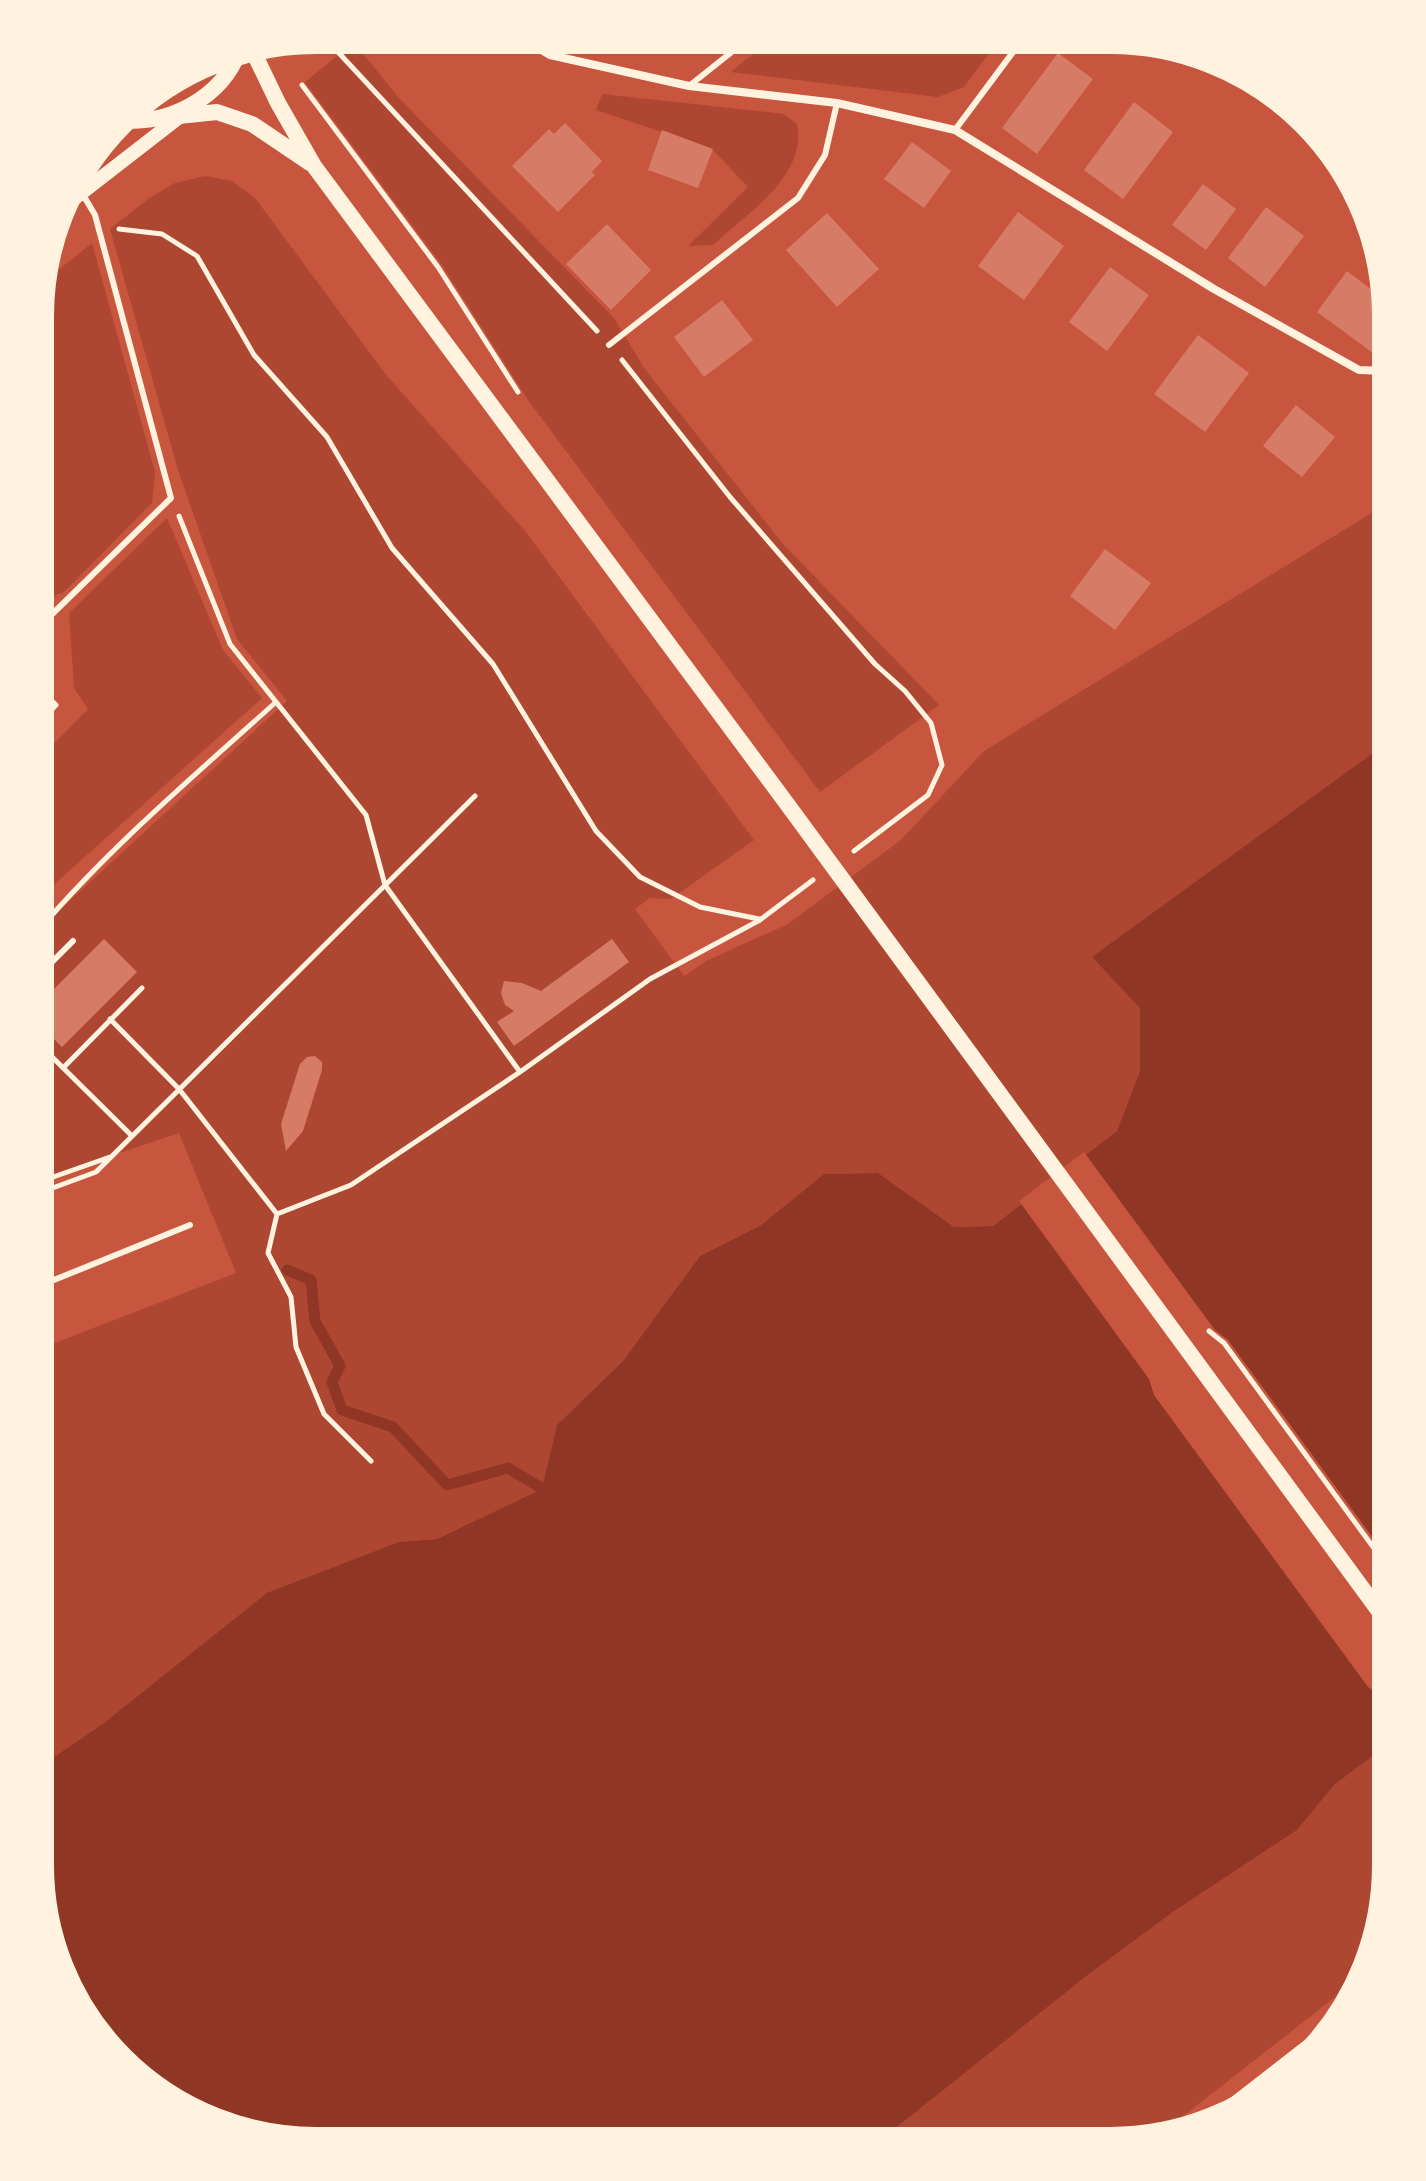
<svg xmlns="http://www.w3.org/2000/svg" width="1426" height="2181" viewBox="0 0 1426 2181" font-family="'Fira Sans Condensed',sans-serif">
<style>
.green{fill:#ae4732}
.water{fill:#8f3625}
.pier{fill:#c8553d}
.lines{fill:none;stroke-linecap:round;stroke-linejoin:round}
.stream{stroke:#8f3625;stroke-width:11}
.building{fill:#d67c66}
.path{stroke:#fff3e0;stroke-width:5}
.service{stroke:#fff3e0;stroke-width:6}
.pedestrian{stroke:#fff3e0;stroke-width:7}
.minor{stroke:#fff3e0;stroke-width:8}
.tertiary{stroke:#fff3e0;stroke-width:14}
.secondary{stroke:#fff3e0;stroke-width:16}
.rim{fill:none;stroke:#fff3e0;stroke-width:4}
</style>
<rect width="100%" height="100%" fill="#c8553d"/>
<path class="green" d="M 809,39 L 999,40 L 964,87 L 938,97 L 731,72 L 759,49 L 791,54 Z
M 354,42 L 398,97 L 614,318 L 644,368 L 783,544 L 939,705 L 820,792 L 528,400 L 442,265 L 305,82 Z
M 602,94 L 784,114 L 797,124 C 807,177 747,213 713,245 L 688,246 L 748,187 L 712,149 L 596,110 Z
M 205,176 L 232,181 L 255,198 L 387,376 L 526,532 L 754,840 L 671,899 L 650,898 L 635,909 L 684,976 L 706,961 L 788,924 L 901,840 L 984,751 L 1388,503 L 1388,742 L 1093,957 L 1140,1008 L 1140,1071 L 1117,1131 L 993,1226 L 954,1227 L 878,1173 L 824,1174 L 761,1225 L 700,1256 L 623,1361 L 557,1425 L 543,1489 L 437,1539 L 399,1542 L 104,1723 L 38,1768 L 39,1349 L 236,1273 L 179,1133 L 39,1180 L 39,929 L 287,701 L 237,639 L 178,470 L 110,229 L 148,199 L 175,183 Z
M 92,243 L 155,472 L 152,503 L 64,592 L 40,601 L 40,285 Z
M 167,518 L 223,650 L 262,698 L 39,898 L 40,758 L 88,709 L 74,688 L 69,613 Z
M 1387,1745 L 1387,1883 L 1353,1983 L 1163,2132 L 1110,2143 L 878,2142 L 1089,1974 L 1173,1912 L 1297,1830 L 1334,1785 Z"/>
<path class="water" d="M 1388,742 L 1387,1745 L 1334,1785 L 1297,1830 L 1173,1912 L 1089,1974 L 878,2142 L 281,2141 L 147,2086 L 59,1972 L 38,1865 L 38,1768 L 104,1723 L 267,1593 L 399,1542 L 437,1539 L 542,1489 L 557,1425 L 623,1361 L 700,1256 L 761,1225 L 824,1174 L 878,1173 L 954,1227 L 993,1226 L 1117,1131 L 1140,1071 L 1140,1008 L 1092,957 Z"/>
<path class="pier" d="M 1084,1152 L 1215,1330 L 1228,1340 L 1387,1557 L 1387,1704 L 1381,1696 L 1368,1687 L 1154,1395 L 1149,1379 L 1019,1201 Z"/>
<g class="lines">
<path class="stream" d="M 287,1270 L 311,1280 L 315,1321 L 340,1366 L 332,1382 L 342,1410 L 393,1427 L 447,1485 L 508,1468 L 543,1489 L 545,1501"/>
</g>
<path class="building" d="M 1058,53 L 1093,79 L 1037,154 L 1002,128 Z
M 1134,102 L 1173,132 L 1123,199 L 1084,170 Z
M 565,123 L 602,161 L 592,172 L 595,175 L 558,212 L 512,166 L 549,129 L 554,134 Z
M 662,130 L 713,149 L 698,188 L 648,170 Z
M 912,142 L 951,171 L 924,208 L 884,179 Z
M 1203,184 L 1236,209 L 1206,250 L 1172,225 Z
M 1266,207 L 1304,236 L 1265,287 L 1228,258 Z
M 1018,212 L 1064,246 L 1024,300 L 978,266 Z
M 827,213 L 879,269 L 837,307 L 786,250 Z
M 607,224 L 651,270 L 611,310 L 566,264 Z
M 1110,267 L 1149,295 L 1107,351 L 1069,322 Z
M 1347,271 L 1384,299 L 1388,333 L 1373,353 L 1317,312 Z
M 722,300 L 753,340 L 704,377 L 674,337 Z
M 1198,335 L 1249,373 L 1205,432 L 1154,394 Z
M 1296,405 L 1335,437 L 1302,477 L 1263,446 Z
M 1105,549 L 1151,583 L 1115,630 L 1070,596 Z
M 104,939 L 137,972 L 62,1047 L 39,1024 L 39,1004 Z
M 612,939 L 629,962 L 514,1046 L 497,1022 L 514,1011 L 505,1005 L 501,993 L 504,981 L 522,983 L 541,991 Z
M 315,1056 L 322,1062 L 322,1070 L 303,1131 L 286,1151 L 281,1124 L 300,1064 L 307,1057 Z"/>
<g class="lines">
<path class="path" d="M 325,38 L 597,331
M 302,85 L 438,267 L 518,392
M 119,229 L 162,234 L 197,256 L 254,355 L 327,437 L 392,548 L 493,664 L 596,831 L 640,877 L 700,907 L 759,919
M 622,360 L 730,497 L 875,664 L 905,691 L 931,723 L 942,765 L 928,795 L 854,851
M 179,516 L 230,644 L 366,815 L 385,885 L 520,1072
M 40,722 L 56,705 L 40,689
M 39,930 C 110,847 195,775 276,702
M 110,1019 L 179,1089 L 277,1214 L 351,1185 L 520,1072 L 650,979 L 760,920 L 813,880
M 39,1044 L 132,1136
M 63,1068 L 142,988
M 39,1182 L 110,1157
M 39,1193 L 96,1172 L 475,796
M 277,1214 L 268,1253 L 291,1297 L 296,1347 L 324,1414 L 371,1461
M 1209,1331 L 1224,1343 L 1387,1566"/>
<path class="service" d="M 689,86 L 748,39
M 955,130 L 1022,40
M 609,345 L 798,198 L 825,155 L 837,103
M 40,626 L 171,498 L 95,215 L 82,193
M 39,975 L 73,941
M 39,1286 L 190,1225"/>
<path class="pedestrian" d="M 80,171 L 91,185"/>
<path class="minor" d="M 523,39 L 550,55 L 689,86 L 837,103 L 955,130 L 1214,289 L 1359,370 L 1388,371
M 1202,2125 L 1342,2016"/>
<path class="tertiary" d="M 66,205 L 182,115"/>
<path class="secondary" d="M 252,49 L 278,103 L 314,166 L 793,812 L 1387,1622
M 160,118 L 217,112 L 252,124 L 310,163
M 122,120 C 170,125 222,97 239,51"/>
</g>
<path d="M0 0H1426V2181H0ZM316 52H1110A264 264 0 0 1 1374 316V1865A264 264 0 0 1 1110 2129H316A264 264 0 0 1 52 1865V316A264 264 0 0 1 316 52Z" fill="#fff3e0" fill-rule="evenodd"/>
<path class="rim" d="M316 52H1110A264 264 0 0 1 1374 316V1865A264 264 0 0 1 1110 2129H316A264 264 0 0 1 52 1865V316A264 264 0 0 1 316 52Z"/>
</svg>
